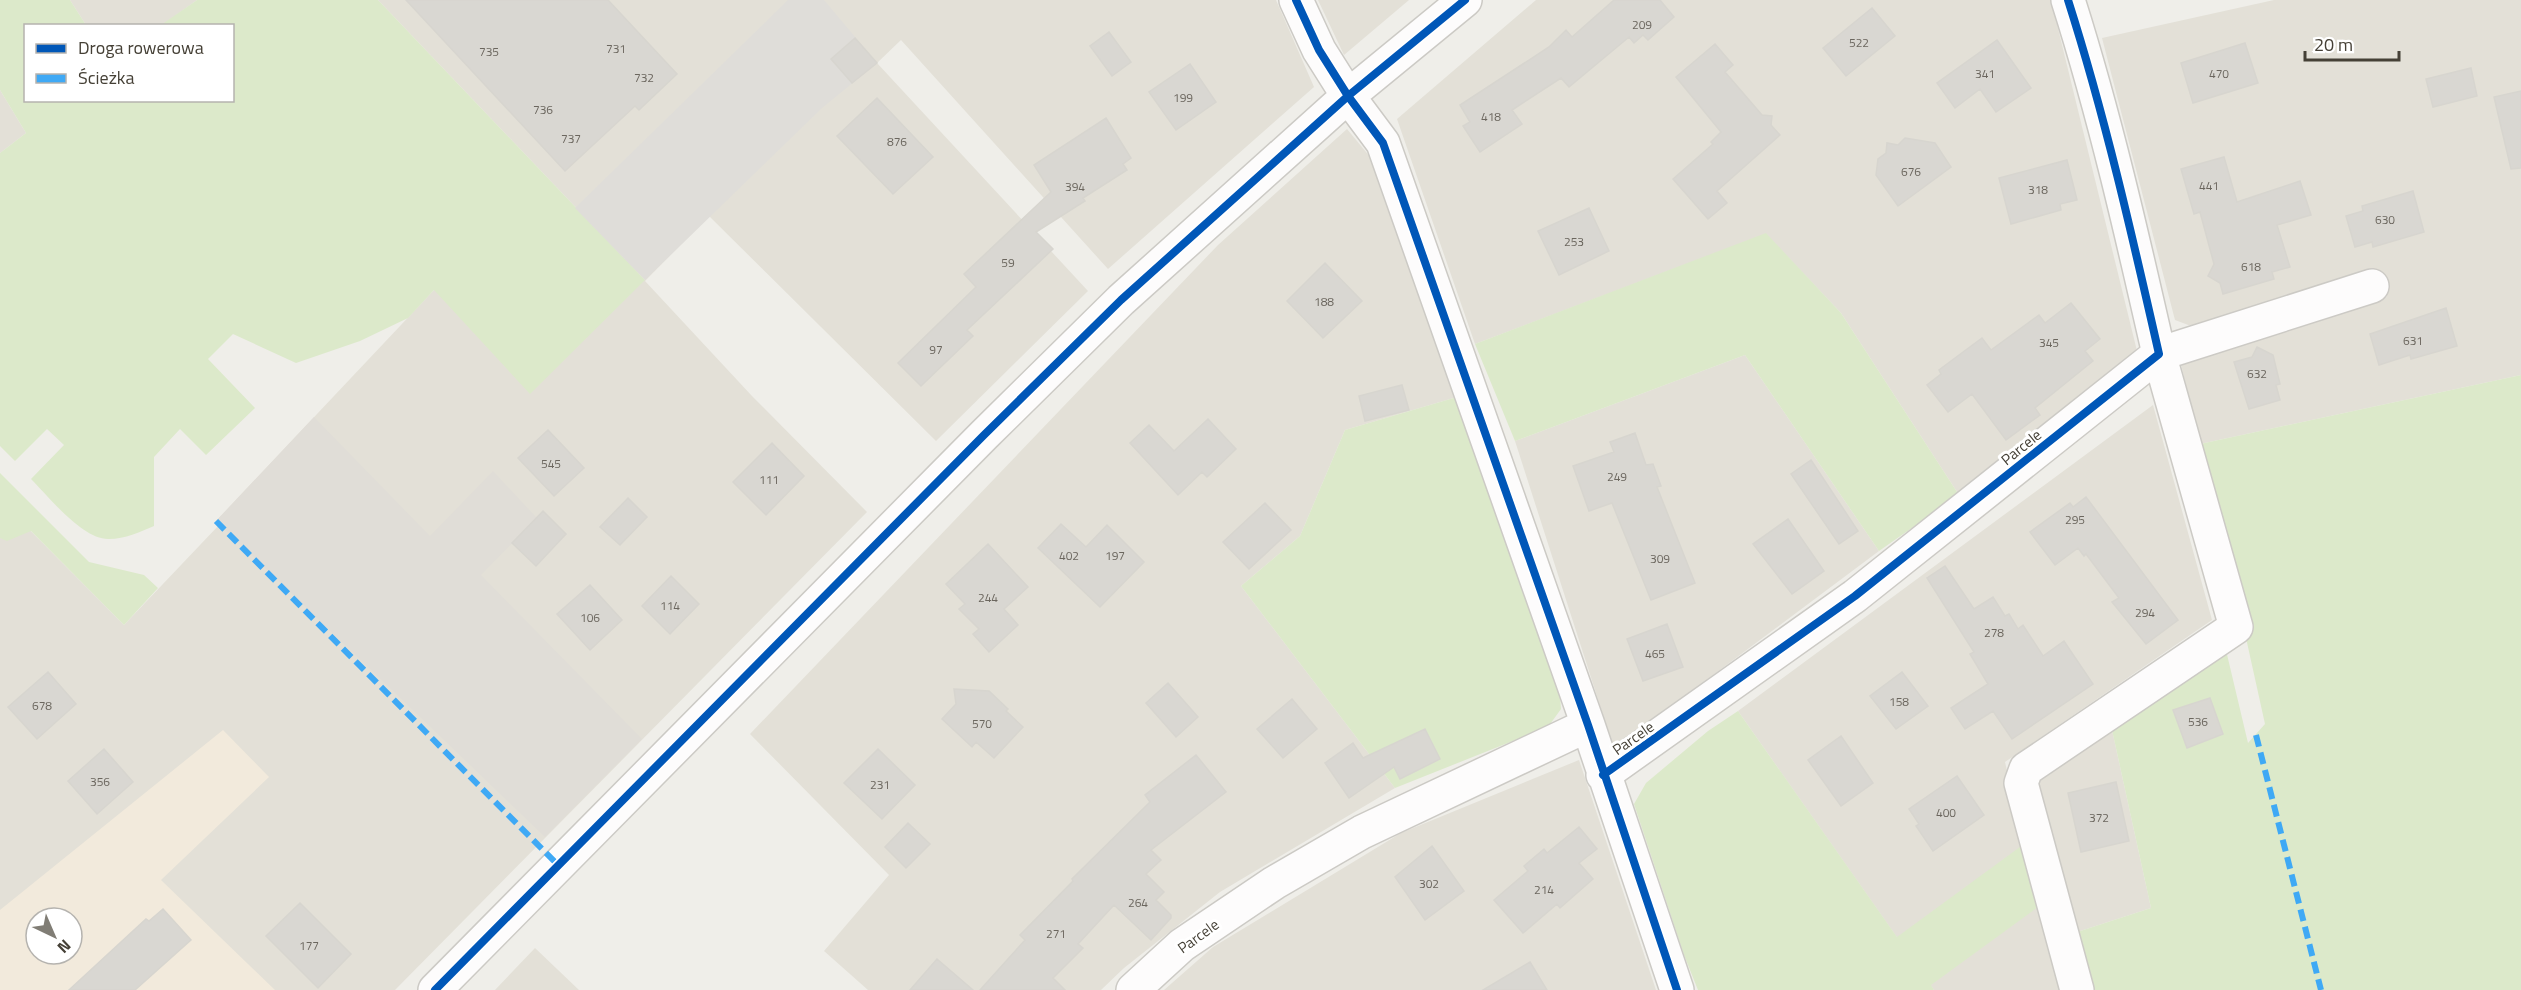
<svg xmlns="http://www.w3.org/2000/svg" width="2521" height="990" viewBox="0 0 2521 990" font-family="'Titillium Web',sans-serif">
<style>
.residential{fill:#e3e0d7;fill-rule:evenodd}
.commercial{fill:#f2eadc;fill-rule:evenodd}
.industrial{fill:#e0ddd7}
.green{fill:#dce9ca}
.parking{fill:#dfddd9}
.building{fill:#d9d7d2;stroke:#d7d5cf;stroke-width:1.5}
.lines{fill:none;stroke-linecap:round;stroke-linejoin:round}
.minor-casing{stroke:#cccac5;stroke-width:36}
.minor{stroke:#fdfcfc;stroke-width:33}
.quiet{stroke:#3fa9f5;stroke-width:6;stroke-dasharray:12 6;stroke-linecap:butt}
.cycleway-casing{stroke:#fff;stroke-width:11}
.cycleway{stroke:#0057b8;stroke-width:8}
.labels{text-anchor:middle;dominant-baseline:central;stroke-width:6;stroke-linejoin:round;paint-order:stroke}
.number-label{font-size:12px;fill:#6b665e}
.street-label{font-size:15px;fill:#454036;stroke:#fff}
</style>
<rect width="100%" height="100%" fill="#efeee9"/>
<path class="residential" d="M 70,0 L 197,0 L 161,26 L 86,25 Z
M 378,0 L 1276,0 L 1314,87 L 1108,269 L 901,40 L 877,63 L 1088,291 L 936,441 L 709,216 L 645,281 L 752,396 L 867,512 L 395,990 L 0,990 L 0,500 L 124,625 L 219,525 L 216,521 L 434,290 L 645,280 ZM 36,918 L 72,918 L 72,954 L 36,954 Z
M 1318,0 L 1409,0 L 1344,55 Z
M 1536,0 L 2051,0 L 2137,351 L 1959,495 L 1841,313 L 1766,234 L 1475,344 L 1397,119 Z
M 2274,0 L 2521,0 L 2521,375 L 2200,444 L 2180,360 L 2387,297 L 2377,269 L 2191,326 L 2175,320 L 2102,38 Z
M 0,90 L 26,133 L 0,153 Z
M 1347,129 L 1371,158 L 1457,397 L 1345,430 L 1300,536 L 1241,586 L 1395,788 L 1220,892 L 1124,968 L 1101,990 L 868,990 L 824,951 L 889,875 L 750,734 L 1218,245 Z
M 1745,355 L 1879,551 L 1614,749 L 1515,441 Z
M 2153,405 L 2212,620 L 2005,762 L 2038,906 L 2061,990 L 1934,990 L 1738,711 Z
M 2112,730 L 2151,908 L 2071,934 L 2034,783 Z
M 1579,760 L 1656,990 L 1164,990 L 1213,947 L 1401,833 Z
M 535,948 L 579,990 L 495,990 Z"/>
<path class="commercial" d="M 223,730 L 269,777 L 161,880 L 275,990 L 0,990 L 0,910 ZM 36,918 L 72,918 L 72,954 L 36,954 Z"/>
<path class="industrial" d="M 314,417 L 430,536 L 493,471 L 537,518 L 481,575 L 642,739 L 545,837 L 216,521 Z"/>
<path class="green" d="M 0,0 L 70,0 L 86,25 L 26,26 L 26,100 L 232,100 L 232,26 L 161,25 L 197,0 L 378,0 L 645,280 L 530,394 L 434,290 L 408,318 L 360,341 L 296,363 L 233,334 L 208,359 L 255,408 L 206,455 L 180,429 L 154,457 L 154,526 C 140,532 125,539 109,539 C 83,540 49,497 31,479 L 64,445 L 47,429 L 15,461 L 0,446 L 0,153 L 26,133 L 0,90 Z
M 1766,233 L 1841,313 L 1959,495 L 1879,551 L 1745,355 L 1515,441 L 1475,344 Z
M 2521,375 L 2521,990 L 2088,990 L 2071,934 L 2151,908 L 2112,730 L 2225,646 L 2248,743 L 2265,724 L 2225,543 L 2200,444 Z
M 1457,397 L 1559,682 L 1561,709 L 1548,727 L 1395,788 L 1241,586 L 1300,536 L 1345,430 Z
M 0,473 L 89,562 L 144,575 L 158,588 L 124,625 L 31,531 L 7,541 L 0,538 Z
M 1738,711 L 1897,937 L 2024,844 L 2038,907 L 1931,985 L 1934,990 L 1698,990 L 1684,955 L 1634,804 L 1646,783 L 1708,731 Z"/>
<path class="parking" d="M 788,0 L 824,0 L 877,63 L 822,108 L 645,280 L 575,208 Z"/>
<path class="building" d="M 406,0 L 608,0 L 677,74 L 639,110 L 635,106 L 565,171 Z
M 1614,0 L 1660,0 L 1674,17 L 1648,40 L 1643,35 L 1634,43 L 1629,37 L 1569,87 L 1561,78 L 1512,110 L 1522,124 L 1480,152 L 1463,126 L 1470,122 L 1460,105 L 1549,47 L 1566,30 L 1572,37 Z
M 1872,8 L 1895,36 L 1846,76 L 1823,48 Z
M 1109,32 L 1131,62 L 1112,76 L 1090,46 Z
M 855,38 L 877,63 L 852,83 L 831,59 Z
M 1997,40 L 2031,88 L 1996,112 L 1980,89 L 1955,108 L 1937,83 Z
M 2245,43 L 2258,83 L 2193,103 L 2181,63 Z
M 1715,44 L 1733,65 L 1725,72 L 1762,115 L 1772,116 L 1771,125 L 1780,135 L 1717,191 L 1727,203 L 1708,219 L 1673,179 L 1713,144 L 1711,142 L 1721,132 L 1676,77 Z
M 1190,64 L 1216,102 L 1176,130 L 1149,92 Z
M 2471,68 L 2477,96 L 2433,107 L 2426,79 Z
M 2521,91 L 2521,168 L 2511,169 L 2494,97 Z
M 877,98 L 933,157 L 893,194 L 837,136 Z
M 1106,118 L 1131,158 L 1123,164 L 1127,170 L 1083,198 L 1085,201 L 1036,232 L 1053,249 L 967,330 L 973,336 L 921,386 L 898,363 L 976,287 L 964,274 L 1051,192 L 1034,165 Z
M 1905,138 L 1935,143 L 1951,167 L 1898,206 L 1876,175 L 1878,159 L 1886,153 L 1887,143 L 1898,145 Z
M 2224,157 L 2237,202 L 2300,181 L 2311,215 L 2277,225 L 2290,267 L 2272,272 L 2274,279 L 2223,294 L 2220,283 L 2208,276 L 2214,264 L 2200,212 L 2194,214 L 2181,169 Z
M 2067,160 L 2077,200 L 2060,204 L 2061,210 L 2011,224 L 1999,178 Z
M 2413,191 L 2424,232 L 2373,247 L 2372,242 L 2355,247 L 2346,216 L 2363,211 L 2362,206 Z
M 1589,208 L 1609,251 L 1559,275 L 1538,231 Z
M 1325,263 L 1362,301 L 1323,338 L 1287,301 Z
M 2071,303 L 2100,339 L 2085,351 L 2093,361 L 2035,408 L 2040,415 L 2006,440 L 1972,394 L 1948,412 L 1927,385 L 1941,374 L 1939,370 L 1982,338 L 1991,350 L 2039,315 L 2045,323 Z
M 2446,308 L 2457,346 L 2411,359 L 2410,355 L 2379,365 L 2370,334 Z
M 2257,347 L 2273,355 L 2280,384 L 2276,385 L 2280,400 L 2249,409 L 2234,362 L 2252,357 Z
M 1402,385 L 1409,410 L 1365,421 L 1359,396 Z
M 1208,419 L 1236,449 L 1207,477 L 1202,472 L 1178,495 L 1130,443 L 1149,425 L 1174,451 Z
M 548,430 L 584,468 L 554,496 L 518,458 Z
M 1635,433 L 1646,465 L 1653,464 L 1661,486 L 1657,487 L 1695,583 L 1651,600 L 1612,503 L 1589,511 L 1573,466 L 1614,452 L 1610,442 Z
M 772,443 L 804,476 L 766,515 L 733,482 Z
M 1811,460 L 1858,531 L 1839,544 L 1791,474 Z
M 2086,497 L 2178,620 L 2146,644 L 2112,602 L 2119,598 L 2086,554 L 2084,556 L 2078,548 L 2055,565 L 2030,532 L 2070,503 L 2073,507 Z
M 628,498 L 647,517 L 620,545 L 600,527 Z
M 1265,503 L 1291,530 L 1249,569 L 1223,542 Z
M 543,511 L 566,534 L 536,566 L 512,543 Z
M 1788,519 L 1824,571 L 1792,594 L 1753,544 Z
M 1061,524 L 1086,547 L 1107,525 L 1144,562 L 1100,607 L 1038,548 Z
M 988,544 L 1028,587 L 1004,609 L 1018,625 L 989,652 L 973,634 L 979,629 L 959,609 L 965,604 L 946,584 Z
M 1945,566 L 1974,609 L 1993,597 L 2005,616 L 2009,614 L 2018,629 L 2023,625 L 2043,656 L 2064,641 L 2093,684 L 2012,739 L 1993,711 L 1965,729 L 1951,708 L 1988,684 L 1970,654 L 1974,652 L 1927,578 Z
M 671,576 L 699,604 L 670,634 L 642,606 Z
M 590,585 L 622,620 L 590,650 L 557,614 Z
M 1667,624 L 1683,667 L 1643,681 L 1627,639 Z
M 48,672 L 76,704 L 37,739 L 8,707 Z
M 1902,672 L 1928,706 L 1896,729 L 1870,696 Z
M 1168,683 L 1198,717 L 1176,737 L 1146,703 Z
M 954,689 L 989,691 L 1008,709 L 1006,711 L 1023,727 L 994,758 L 976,742 L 972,747 L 942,719 L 956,704 Z
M 2210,698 L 2223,734 L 2187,748 L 2173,710 Z
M 1292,699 L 1317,729 L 1283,758 L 1257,729 Z
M 1425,729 L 1440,759 L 1400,779 L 1394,767 L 1349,798 L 1325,763 L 1353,743 L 1363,758 Z
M 1841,736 L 1873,783 L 1841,806 L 1808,760 Z
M 104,749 L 133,782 L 97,814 L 68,781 Z
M 878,749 L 915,785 L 882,819 L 844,783 Z
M 1196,755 L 1226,792 L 1151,850 L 1161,860 L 1146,874 L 1164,892 L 1156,900 L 1171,915 L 1171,918 L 1151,940 L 1114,905 L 1078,944 L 1083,948 L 1053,978 L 1065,990 L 980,990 L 1025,940 L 1020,935 L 1073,881 L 1072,879 L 1150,802 L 1145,795 Z
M 1957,776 L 1984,815 L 1933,851 L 1916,826 L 1919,824 L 1909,809 Z
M 2116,782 L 2129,841 L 2081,852 L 2068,793 Z
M 908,823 L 930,844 L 906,868 L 885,847 Z
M 1579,827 L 1597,849 L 1579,863 L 1593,879 L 1560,908 L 1557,904 L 1523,933 L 1494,900 L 1528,871 L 1524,866 L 1544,849 L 1547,853 Z
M 1432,846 L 1464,891 L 1425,920 L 1395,877 Z
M 300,903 L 351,954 L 318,988 L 266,936 Z
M 163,909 L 191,940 L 135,990 L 69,990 L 146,919 L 149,921 Z
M 937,959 L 973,990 L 910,990 Z
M 1530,962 L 1547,990 L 1483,990 Z"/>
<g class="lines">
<defs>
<path id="minor" d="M 1296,0 L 1319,50 L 1348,96 L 1383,143 L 1588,725 L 1677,990
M 1603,775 L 1855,596 L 2159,354 C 2132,235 2105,116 2068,0
M 435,990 L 984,435 L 1121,300 L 1348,96 L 1465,0
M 1133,990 L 1182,945 L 1274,883 L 1362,832 L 1588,725
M 2077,990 L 2021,783 L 2026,769 L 2236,627 L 2159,354 L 2372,286"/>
</defs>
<use href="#minor" class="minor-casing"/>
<use href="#minor" class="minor"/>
<path class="quiet" d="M 216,521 L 558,865
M 2256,735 L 2321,990"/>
<defs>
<path id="cycleway" d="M 1296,0 L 1319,50 L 1348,96 L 1383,143 L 1588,725 L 1677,990
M 1603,775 L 1855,596 L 2159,354 C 2132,235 2105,116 2068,0
M 435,990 L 984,435 L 1121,300 L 1348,96 L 1465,0"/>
</defs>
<use href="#cycleway" class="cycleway-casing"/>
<use href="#cycleway" class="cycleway"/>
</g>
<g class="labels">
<g class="number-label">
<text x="1642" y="24">209</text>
<text x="1859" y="42">522</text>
<text x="616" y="48">731</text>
<text x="489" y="51">735</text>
<text x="1985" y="73">341</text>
<text x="2219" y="73">470</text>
<text x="644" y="77">732</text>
<text x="1183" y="97">199</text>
<text x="543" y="109">736</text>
<text x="1491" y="116">418</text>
<text x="571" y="138">737</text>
<text x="897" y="141">876</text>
<text x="1911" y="171">676</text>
<text x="2209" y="185">441</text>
<text x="1075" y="186">394</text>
<text x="2038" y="189">318</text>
<text x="2385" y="219">630</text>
<text x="1574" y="241">253</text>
<text x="1008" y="262">59</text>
<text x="2251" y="266">618</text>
<text x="1324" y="301">188</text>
<text x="2413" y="340">631</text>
<text x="2049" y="342">345</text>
<text x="936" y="349">97</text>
<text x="2257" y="373">632</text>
<text x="551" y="463">545</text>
<text x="1617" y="476">249</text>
<text x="769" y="479">111</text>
<text x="2075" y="519">295</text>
<text x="1069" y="555">402</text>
<text x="1115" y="555">197</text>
<text x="1660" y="558">309</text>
<text x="988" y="597">244</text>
<text x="670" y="605">114</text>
<text x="2145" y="612">294</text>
<text x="590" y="617">106</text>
<text x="1994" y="632">278</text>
<text x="1655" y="653">465</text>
<text x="1899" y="701">158</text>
<text x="42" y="705">678</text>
<text x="2198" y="721">536</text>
<text x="982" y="723">570</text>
<text x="100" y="781">356</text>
<text x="880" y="784">231</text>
<text x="1946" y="812">400</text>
<text x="2099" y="817">372</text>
<text x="1429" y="883">302</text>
<text x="1544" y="889">214</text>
<text x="1138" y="902">264</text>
<text x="1056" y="933">271</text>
<text x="309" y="945">177</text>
</g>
<g class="street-label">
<text transform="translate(2021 447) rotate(-39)">Parcele</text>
<text transform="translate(1633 738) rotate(-35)">Parcele</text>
<text transform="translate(1198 936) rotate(-36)">Parcele</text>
</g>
</g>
<rect x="24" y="24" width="210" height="78" fill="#ffffff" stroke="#b5b3af" stroke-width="1.5"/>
<rect x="36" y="44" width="30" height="9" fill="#0057b8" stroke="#b5b3af" stroke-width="1.5"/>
<text x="78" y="54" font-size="18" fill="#454036">Droga rowerowa</text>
<rect x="36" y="74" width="30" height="9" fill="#3fa9f5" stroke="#b5b3af" stroke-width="1.5"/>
<text x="78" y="84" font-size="18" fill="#454036">Ścieżka</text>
<g transform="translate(54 936) rotate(136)"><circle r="28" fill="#ffffff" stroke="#b5b3af" stroke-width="1.5"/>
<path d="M0-4.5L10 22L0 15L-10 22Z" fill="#807d75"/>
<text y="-9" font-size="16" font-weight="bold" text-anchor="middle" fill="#454036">N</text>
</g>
<path d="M2305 51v9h94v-9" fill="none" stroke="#454036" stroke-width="3"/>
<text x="2314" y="51" font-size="18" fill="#454036" stroke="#ffffff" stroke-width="4.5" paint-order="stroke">20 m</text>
</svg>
